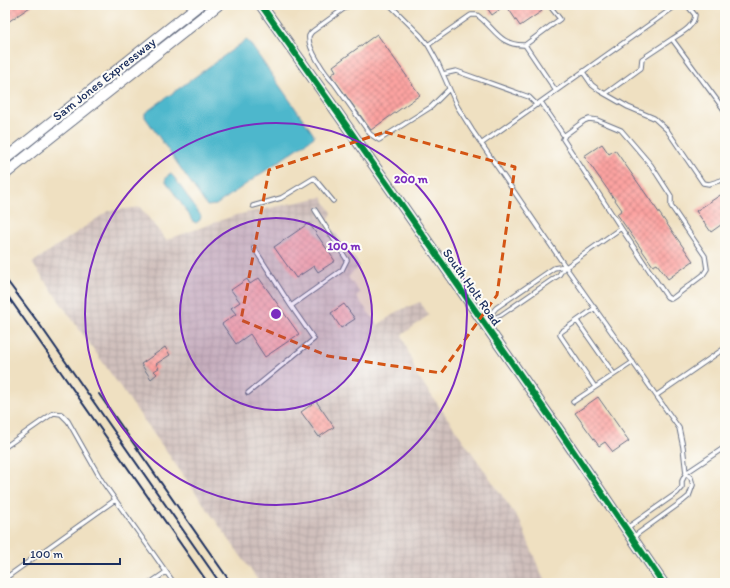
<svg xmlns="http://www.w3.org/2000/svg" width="730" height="588" viewBox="0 0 730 588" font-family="Itim,sans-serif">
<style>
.industrial{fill:url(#industrial-grid)}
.water{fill:#4eb7cc;stroke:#347395}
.building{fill:url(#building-cross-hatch)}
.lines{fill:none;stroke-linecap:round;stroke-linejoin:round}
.lane-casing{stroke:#656d81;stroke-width:5.5}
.primary-casing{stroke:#656d81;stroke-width:12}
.lane{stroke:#fff;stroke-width:3.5}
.primary{stroke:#fff;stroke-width:10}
.rail{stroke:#1b2f5e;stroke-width:2}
.cycleway-casing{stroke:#fdfcf7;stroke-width:8}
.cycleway{stroke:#00873e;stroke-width:6}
.marked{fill:none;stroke:#d45514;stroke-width:3;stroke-dasharray:8 5;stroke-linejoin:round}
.ring{fill:none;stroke:#7b2cbf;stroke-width:2}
.labels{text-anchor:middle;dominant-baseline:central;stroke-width:4;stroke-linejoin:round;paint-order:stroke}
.street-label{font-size:13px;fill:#1b2f5e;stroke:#fdfcf7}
.centre{fill:#7b2cbf;stroke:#fdfcf7;stroke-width:2}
.ring-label{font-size:12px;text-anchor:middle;font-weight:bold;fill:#7b2cbf;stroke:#fdfcf7;stroke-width:4;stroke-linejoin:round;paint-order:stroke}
</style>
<defs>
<pattern id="industrial-grid" width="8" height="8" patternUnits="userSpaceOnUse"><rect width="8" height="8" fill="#d0c0bc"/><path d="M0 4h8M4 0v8" fill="none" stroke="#b2a5a4"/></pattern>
<pattern id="building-cross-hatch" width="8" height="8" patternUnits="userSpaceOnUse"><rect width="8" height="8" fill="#fca3a0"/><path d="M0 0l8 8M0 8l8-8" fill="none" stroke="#cb8586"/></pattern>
</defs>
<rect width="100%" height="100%" fill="#fdfcf7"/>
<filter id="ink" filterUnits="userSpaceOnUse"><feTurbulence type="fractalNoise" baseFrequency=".025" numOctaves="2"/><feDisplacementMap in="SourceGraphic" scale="8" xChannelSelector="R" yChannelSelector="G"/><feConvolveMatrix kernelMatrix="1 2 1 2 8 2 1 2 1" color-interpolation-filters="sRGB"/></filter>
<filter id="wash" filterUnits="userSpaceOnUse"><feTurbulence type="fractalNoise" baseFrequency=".012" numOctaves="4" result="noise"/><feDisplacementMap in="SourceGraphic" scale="16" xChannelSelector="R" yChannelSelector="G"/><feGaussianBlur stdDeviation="0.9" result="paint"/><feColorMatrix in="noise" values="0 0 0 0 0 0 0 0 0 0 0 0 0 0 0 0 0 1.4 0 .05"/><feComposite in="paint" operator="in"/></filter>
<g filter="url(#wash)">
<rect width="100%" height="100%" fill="#efe0c1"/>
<path class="industrial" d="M 322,197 L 332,213 L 327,222 L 360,266 L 348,277 L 360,293 L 356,296 L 378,325 L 398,311 L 420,302 L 429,315 L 402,335 L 417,375 L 520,521 L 541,574 L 548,583 L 260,583 L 32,263 L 108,211 L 140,207 L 166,240 L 236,215 Z"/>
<path class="water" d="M 246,40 L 249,42 L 314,135 L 314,137 L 216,205 L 207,206 L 145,117 L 145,113 Z
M 169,174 L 171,174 L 174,177 L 201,216 L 200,220 L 196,223 L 194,222 L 165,180 Z"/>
<g id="blocks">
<path class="building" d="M 5,5 L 33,5 L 5,24 Z
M 485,5 L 539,5 L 542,11 L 520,26 L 506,5 L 492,15 Z
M 377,34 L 420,95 L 371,130 L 331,75 L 336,71 L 333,66 Z
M 602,144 L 609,154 L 615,150 L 693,261 L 668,279 L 657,264 L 653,266 L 617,214 L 622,210 L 584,156 Z
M 725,192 L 725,222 L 711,232 L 696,211 Z
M 309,223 L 335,261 L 318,272 L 314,266 L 296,278 L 274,247 Z
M 259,278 L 299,334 L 265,357 L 250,334 L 236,344 L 222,324 L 236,314 L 231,308 L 240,302 L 231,290 L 247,279 L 250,284 Z
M 344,304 L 355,319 L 341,328 L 331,313 Z
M 165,347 L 170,355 L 156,364 L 159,368 L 154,371 L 157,374 L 151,379 L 141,364 Z
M 598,397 L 629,441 L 613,452 L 605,442 L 599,446 L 575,413 Z
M 316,401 L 334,427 L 319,437 L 301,412 Z"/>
</g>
</g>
<g filter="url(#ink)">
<use href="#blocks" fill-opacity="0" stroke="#656d81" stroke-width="1"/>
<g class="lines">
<defs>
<path id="lane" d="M 349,5 L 313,31 C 311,32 310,34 309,36 C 307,48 326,75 334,83 L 370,134 L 379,140 L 431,107 L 449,89
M 390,5 L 421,36 L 428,45 L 438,63 L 457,106 L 472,130 L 565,266 L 679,428 L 683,447 L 686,473 L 691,478 L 693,485 L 689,496 L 683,501 L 633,537
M 549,5 L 560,19 L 525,45 L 556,91
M 687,5 L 695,15 C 694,27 681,33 672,39 L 725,111
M 719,5 L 725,7
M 428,45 L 471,15 L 477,15 C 495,28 499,46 525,45
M 583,72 L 592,85 L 600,91 L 628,107 L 654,118 L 667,130 L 703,183 L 709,184 L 725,179
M 443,74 L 456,71 L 529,97 L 537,105
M 605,94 L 641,68 L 642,59 L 672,39
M 541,102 L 564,136
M 481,144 L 677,5
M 253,206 L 281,198 L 314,178 L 333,201
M 254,248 L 291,306
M 565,266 L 559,275 L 501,315 L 484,322 L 496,308 L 554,268 Z
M 566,267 L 621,228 L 563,139 L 565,135 L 584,121 L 589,119 L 597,120 L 621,130 L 651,165 L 671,196 L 671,206 L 705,256 L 707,269 L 703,275 L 674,297 L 671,299 L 667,297 L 621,228
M 577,321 L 614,374
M 595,387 L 560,335 L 561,332 L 595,308
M 248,393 L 314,339 L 291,306 L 342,270 L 347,260 L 315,210
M 657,395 L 725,348
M 573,402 L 633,362
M 5,447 L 52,414 L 54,413 L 61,414 L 68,421 L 102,481 L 174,583
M 627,528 L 677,493 L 682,487 L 682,481 L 686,473 L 725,447
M 7,577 L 115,500
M 150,583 L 166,572"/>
<path id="primary" d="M 261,5 L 339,115 L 563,436 L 663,583
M 5,159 L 199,5
M 5,174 L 42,144 L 218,5"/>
</defs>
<use href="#lane" class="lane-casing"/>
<use href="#primary" class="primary-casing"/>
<use href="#lane" class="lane"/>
<use href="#primary" class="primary"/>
<path class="rail" d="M 5,278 L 40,325 L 220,583
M 5,292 L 208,583
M 99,394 L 231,583"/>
<defs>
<path id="cycleway" d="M 261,5 L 339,115 L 563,436 L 663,583"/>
</defs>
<use href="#cycleway" class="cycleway-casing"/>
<use href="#cycleway" class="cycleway"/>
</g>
</g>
<path class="marked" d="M 385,132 L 515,167 L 497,295 L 441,373 L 328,356 L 241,320 L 269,170 Z"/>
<circle cx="276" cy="314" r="96" fill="#7b2cbf" fill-opacity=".12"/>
<g class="ring">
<circle cx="276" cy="314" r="96"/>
<circle cx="276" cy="314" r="191"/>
</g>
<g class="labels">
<g class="street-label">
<text transform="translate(104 79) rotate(-38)">Sam Jones Expressway</text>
<text transform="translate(472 287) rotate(55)">South Holt Road</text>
</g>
</g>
<circle cx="276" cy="314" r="6" class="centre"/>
<g class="ring-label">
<text x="411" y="183">200 m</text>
<text x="344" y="250">100 m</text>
</g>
<rect width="730" height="588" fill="none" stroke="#fdfcf7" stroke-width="20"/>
<path d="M24 558v6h96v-6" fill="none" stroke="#1b2f5e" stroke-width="2"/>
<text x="30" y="558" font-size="12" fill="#1b2f5e" stroke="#fdfcf7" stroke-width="3" paint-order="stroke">100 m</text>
</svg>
